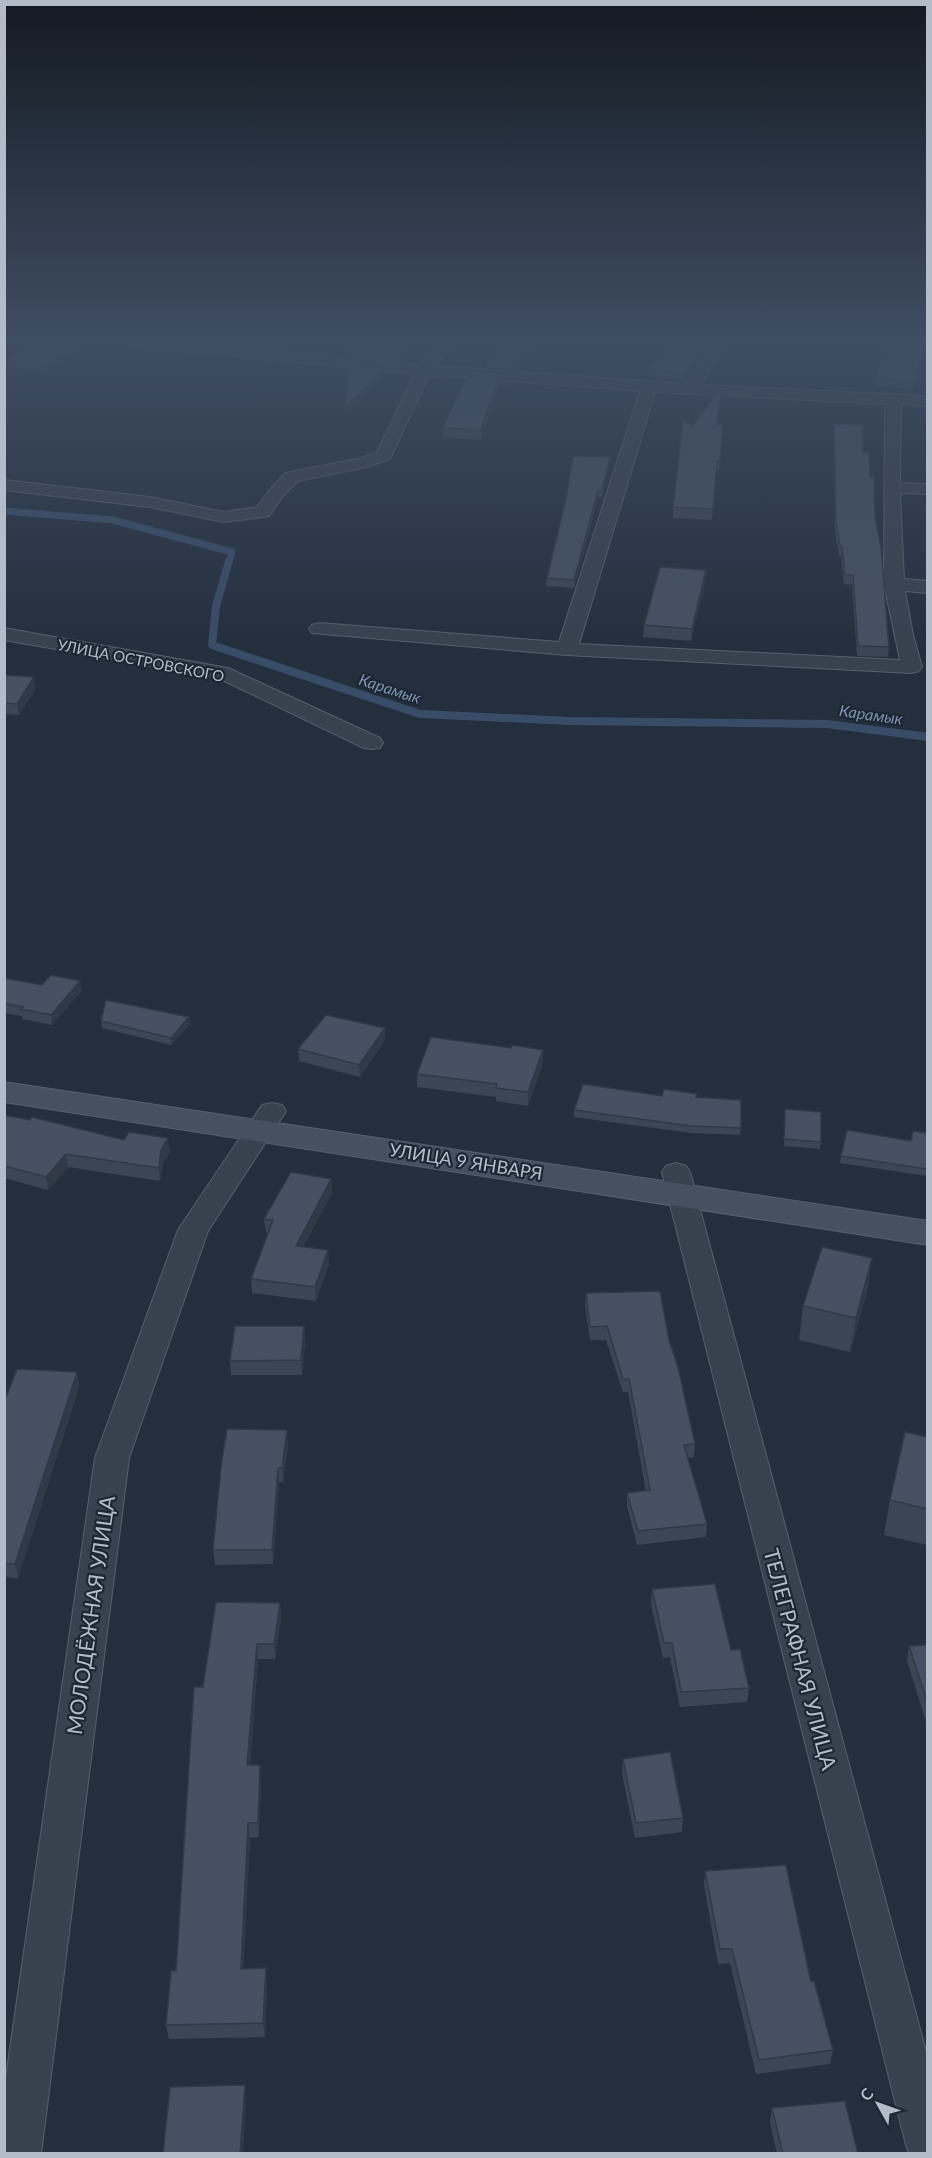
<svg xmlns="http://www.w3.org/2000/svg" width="932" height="2158" viewBox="0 0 932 2158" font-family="Lato,sans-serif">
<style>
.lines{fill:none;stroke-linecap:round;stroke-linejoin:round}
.stream-far1{stroke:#394c67;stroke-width:7}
.stream{stroke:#394c67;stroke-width:8}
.minor-casing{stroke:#565f6c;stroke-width:2}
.secondary-casing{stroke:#565f6c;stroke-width:2}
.minor{fill:#38414e;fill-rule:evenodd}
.secondary{fill:#465061;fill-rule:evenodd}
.wall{fill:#3b4654}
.shaded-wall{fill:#303945}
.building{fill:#455162;stroke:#303945;stroke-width:1.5}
.labels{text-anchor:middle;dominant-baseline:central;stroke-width:4.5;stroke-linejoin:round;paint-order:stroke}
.far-street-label{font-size:15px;fill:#b4bcc9;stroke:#1d2633}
.far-water-label{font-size:16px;font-style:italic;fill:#7c92b1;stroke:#1d2633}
.street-label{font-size:18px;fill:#b4bcc9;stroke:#1d2633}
.near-street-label{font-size:21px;fill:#b4bcc9;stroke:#1d2633}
</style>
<rect width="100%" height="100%" fill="#242f3e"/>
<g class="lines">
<path class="stream-far1" d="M 4,511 L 113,520 L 232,552 L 229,562"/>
<path class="stream" d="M 229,561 L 216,606 L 212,645 L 420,714 L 570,721 L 827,724 L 928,737"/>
<defs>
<path id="minor" d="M 115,341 L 168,341 L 420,365 L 442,341 L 457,341 L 435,366 L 687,384 L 711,341 L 725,341 L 702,385 L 928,396 L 928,406 L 901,404 L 900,483 L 928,484 L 928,494 L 900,493 L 904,579 L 928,581 L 928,593 L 905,591 L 913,635 L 922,667 L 919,671 L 912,673 L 567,655 L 312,633 L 309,629 L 312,625 L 319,623 L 559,642 L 640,391 L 429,375 L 390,459 L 366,467 L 298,481 L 283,496 L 269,516 L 263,517 L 224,522 L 150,507 L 4,490 L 4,480 L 150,497 L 224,512 L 257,507 L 271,488 L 286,473 L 362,458 L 377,452 L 415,374 L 122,345 ZM 655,392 L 885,404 L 884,584 L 900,660 L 579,644 Z
M 4,628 L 228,668 L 380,738 L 383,743 L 380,748 L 372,749 L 364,748 L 216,677 L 4,640 Z
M 272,1103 L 282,1105 L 286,1111 L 208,1231 L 129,1458 L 41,2154 L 4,2154 L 4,2091 L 95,1458 L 178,1230 L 262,1105 Z
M 676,1163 L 686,1166 L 690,1172 L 928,2059 L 928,2154 L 909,2154 L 906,2145 L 662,1172 L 666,1166 Z"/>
<path id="secondary" d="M 4,1082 L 928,1221 L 928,1245 L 4,1102 Z"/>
</defs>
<use href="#minor" class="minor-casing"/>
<use href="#secondary" class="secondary-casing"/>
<use href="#minor" class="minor"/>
<use href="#secondary" class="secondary"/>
</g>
<path class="wall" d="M 35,341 L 89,341 L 46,371 L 7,367 L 6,361 Z
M 278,341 L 416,341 L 416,344 L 399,361 L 349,356 L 349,348 Z
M 543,341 L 519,370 L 486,367 L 486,359 Z
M 670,341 L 707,341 L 685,380 L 648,376 L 648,370 Z
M 927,341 L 923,355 L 920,355 L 914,389 L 875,386 L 876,378 L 888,348 Z
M 475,371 L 508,374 L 508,383 L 505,387 L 500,383 L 481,440 L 443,438 L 443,428 Z
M 721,398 L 717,424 L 723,424 L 719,471 L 716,471 L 712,520 L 673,518 L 673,507 L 693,426 Z
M 834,424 L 863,453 L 870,477 L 889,647 L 888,657 L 857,656 L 852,585 L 844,584 L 841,556 L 839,556 L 835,531 L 833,432 Z
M 610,457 L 609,464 L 602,497 L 598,497 L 574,588 L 546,586 L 547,578 Z
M 705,581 L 691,641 L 643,637 L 644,625 Z
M 4,675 L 36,688 L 19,715 L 4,714 Z
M 4,978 L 81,991 L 52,1025 L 22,1019 L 22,1016 L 4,1013 Z
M 189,1017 L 190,1024 L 171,1045 L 102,1028 L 101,1021 Z
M 385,1028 L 385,1040 L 360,1077 L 299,1061 L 298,1049 Z
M 511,1048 L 543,1050 L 543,1063 L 528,1106 L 496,1101 L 496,1097 L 417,1087 L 417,1074 Z
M 662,1096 L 696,1097 L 741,1128 L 740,1135 L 690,1133 L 574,1117 L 574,1110 Z
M 785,1109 L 821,1142 L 820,1149 L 784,1146 Z
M 4,1115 L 170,1151 L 163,1163 L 160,1181 L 68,1167 L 48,1190 L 4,1178 Z
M 927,1133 L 927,1176 L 840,1163 L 841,1156 L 911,1141 Z
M 331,1179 L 332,1193 L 303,1247 L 329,1264 L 316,1301 L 252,1293 L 251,1279 L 269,1233 L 266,1233 L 264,1219 Z
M 872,1258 L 867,1291 L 850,1352 L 799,1340 L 803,1306 Z
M 586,1293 L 669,1340 L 695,1444 L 694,1457 L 688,1458 L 707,1524 L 706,1537 L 637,1545 L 627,1506 L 627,1493 L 646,1491 L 628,1392 L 623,1392 L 606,1340 L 590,1340 L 585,1306 Z
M 304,1326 L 305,1341 L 302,1375 L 231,1375 L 230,1361 Z
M 77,1372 L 79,1387 L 18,1578 L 4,1577 L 4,1402 Z
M 287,1430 L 288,1445 L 283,1482 L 279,1482 L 273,1564 L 215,1565 L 213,1550 Z
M 927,1437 L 927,1545 L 884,1535 L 890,1500 Z
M 652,1589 L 731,1650 L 749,1688 L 747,1702 L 680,1707 L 670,1657 L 663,1658 L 651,1604 Z
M 280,1603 L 281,1618 L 275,1659 L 258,1659 L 250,1765 L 261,1779 L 259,1837 L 250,1838 L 243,1969 L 267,1982 L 265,2037 L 169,2039 L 166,2025 L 176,1971 L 203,1687 Z
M 927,1645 L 927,1725 L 907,1661 L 909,1646 Z
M 623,1759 L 683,1818 L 682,1832 L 635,1838 L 622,1773 Z
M 705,1871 L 811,1982 L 833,2050 L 830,2064 L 756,2074 L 730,1963 L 718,1964 L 704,1885 Z
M 772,2108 L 858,2154 L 777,2154 L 770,2122 Z"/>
<path class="shaded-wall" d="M 79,341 L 89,341 L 46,371 L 46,365 Z
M 413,341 L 416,341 L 416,344 L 399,361 L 399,355 Z
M 536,341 L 543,341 L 519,370 L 519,361 Z
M 704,341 L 707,341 L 685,380 L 686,373 Z
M 385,368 L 385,373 L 345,412 L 345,407 Z
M 500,373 L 500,383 L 481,440 L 481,430 Z
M 508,374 L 508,383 L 505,387 L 505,377 Z
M 610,457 L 609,464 L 602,497 L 602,490 Z
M 598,490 L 598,497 L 574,588 L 574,580 Z
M 706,570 L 705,581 L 691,641 L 692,629 Z
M 34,677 L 36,688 L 19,715 L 17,704 Z
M 80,981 L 81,991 L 52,1025 L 51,1015 Z
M 189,1017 L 190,1024 L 171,1045 L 171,1038 Z
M 385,1028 L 385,1040 L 360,1077 L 359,1065 Z
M 543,1050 L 543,1063 L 528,1106 L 528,1092 Z
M 168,1138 L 170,1151 L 163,1163 L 160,1181 L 159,1168 L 161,1150 Z
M 66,1154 L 68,1167 L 48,1190 L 46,1177 Z
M 331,1179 L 332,1193 L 296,1260 L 296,1246 Z
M 328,1250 L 329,1264 L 316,1301 L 315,1287 Z
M 872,1258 L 867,1291 L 850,1352 L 856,1318 Z
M 304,1326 L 305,1341 L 302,1375 L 301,1360 Z
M 77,1372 L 79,1387 L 18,1578 L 15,1564 Z
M 287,1430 L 288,1445 L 283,1482 L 282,1468 Z
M 278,1468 L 279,1482 L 273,1564 L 272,1550 Z
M 280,1603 L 281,1618 L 275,1659 L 274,1644 Z
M 257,1644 L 258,1659 L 249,1780 L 247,1765 Z
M 260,1765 L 261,1779 L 259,1837 L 258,1823 Z
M 248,1823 L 250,1838 L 242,1983 L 241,1969 Z
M 266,1968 L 267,1982 L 265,2037 L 263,2023 Z
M 245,2085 L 246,2099 L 243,2154 L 240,2154 Z"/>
<path class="building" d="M 35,341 L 79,341 L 46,365 L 6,361 Z
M 340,341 L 413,341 L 399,355 L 349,350 L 349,342 Z
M 502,341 L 536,341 L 519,361 L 486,359 Z
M 670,341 L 704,341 L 686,373 L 648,370 Z
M 890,341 L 926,341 L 924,348 L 921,348 L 915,381 L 876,378 L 883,348 L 888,348 Z
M 348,365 L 385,368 L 345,407 Z
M 475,371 L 508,374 L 505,377 L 500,373 L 481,430 L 443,428 L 462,386 Z
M 719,388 L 722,388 L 717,424 L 723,424 L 720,461 L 717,461 L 713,509 L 673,507 L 683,420 L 693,426 Z
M 834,424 L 863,425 L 863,453 L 869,453 L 870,477 L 874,477 L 875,518 L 881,547 L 889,647 L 858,646 L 853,575 L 845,575 L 842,546 L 840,546 L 836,522 Z
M 573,456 L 610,457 L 602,490 L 598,490 L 574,580 L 547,578 L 566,499 Z
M 660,567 L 706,570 L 692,629 L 644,625 Z
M 4,675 L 34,677 L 17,704 L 4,703 Z
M 51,975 L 80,981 L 51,1015 L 21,1009 L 23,1007 L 4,1003 L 4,978 L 42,985 Z
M 106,1000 L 189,1017 L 171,1038 L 101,1021 Z
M 326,1015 L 385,1028 L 359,1065 L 298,1049 Z
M 431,1037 L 511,1048 L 512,1045 L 543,1050 L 528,1092 L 496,1088 L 497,1084 L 417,1074 Z
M 583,1084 L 662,1096 L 664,1089 L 697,1094 L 696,1097 L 741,1100 L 741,1128 L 691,1126 L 574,1110 Z
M 785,1109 L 821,1112 L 821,1142 L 784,1139 Z
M 4,1115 L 30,1120 L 32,1117 L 124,1140 L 129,1132 L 168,1138 L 161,1150 L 159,1168 L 66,1154 L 46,1177 L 4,1166 Z
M 847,1130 L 911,1141 L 913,1131 L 927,1133 L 927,1169 L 841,1156 Z
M 291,1172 L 331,1179 L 296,1246 L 328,1250 L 315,1287 L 251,1279 L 273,1220 L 264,1219 Z
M 822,1247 L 872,1258 L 856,1318 L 803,1306 Z
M 660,1291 L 669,1340 L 678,1367 L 695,1444 L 684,1445 L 707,1524 L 638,1531 L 627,1493 L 650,1490 L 629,1379 L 623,1379 L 607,1326 L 590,1327 L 586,1293 Z
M 235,1326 L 304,1326 L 301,1360 L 230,1361 Z
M 17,1369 L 77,1372 L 15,1564 L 4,1563 L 4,1402 Z
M 227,1429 L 287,1430 L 282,1468 L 278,1468 L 272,1550 L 213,1550 L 221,1467 Z
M 905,1432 L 927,1437 L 927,1509 L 890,1500 Z
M 715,1584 L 731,1650 L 740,1649 L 749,1688 L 681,1692 L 672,1643 L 664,1643 L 652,1589 Z
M 216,1602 L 280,1603 L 274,1644 L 257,1644 L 247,1765 L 260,1765 L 258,1823 L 248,1823 L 241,1969 L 266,1968 L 263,2023 L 166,2025 L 171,1971 L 176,1971 L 194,1687 L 203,1687 Z
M 927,1645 L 927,1701 L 909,1646 Z
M 670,1752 L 683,1818 L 636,1823 L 623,1759 Z
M 786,1865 L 811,1982 L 814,1981 L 833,2050 L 759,2060 L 732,1949 L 720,1949 L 705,1871 Z
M 245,2085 L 240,2154 L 163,2154 L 170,2087 Z
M 845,2101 L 858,2154 L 783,2154 L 772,2108 Z"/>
<linearGradient id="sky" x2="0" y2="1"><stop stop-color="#141a22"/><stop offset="0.53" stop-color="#3f4d63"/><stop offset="1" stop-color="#3f4d63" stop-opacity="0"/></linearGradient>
<rect width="932" height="643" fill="url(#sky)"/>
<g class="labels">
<g class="far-street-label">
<text transform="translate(141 660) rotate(11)">УЛИЦА ОСТРОВСКОГО</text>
</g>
<g class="far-water-label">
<text transform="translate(390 688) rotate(18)">Карамык</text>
<text transform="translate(871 714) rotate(8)">Карамык</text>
</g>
<g class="street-label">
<text transform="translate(466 1161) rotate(9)">УЛИЦА 9 ЯНВАРЯ</text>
</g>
<g class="near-street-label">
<text transform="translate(90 1615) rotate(-82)">МОЛОДЁЖНАЯ УЛИЦА</text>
<text transform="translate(801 1659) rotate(75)">ТЕЛЕГРАФНАЯ УЛИЦА</text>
</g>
</g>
<rect width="932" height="2158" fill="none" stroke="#b4bcc9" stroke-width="12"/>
<g transform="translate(878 2104) rotate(310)" stroke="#1d2633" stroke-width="4.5" paint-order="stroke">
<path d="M0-4.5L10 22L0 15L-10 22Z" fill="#b4bcc9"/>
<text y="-9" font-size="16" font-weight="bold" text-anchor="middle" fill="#b4bcc9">С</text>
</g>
</svg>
